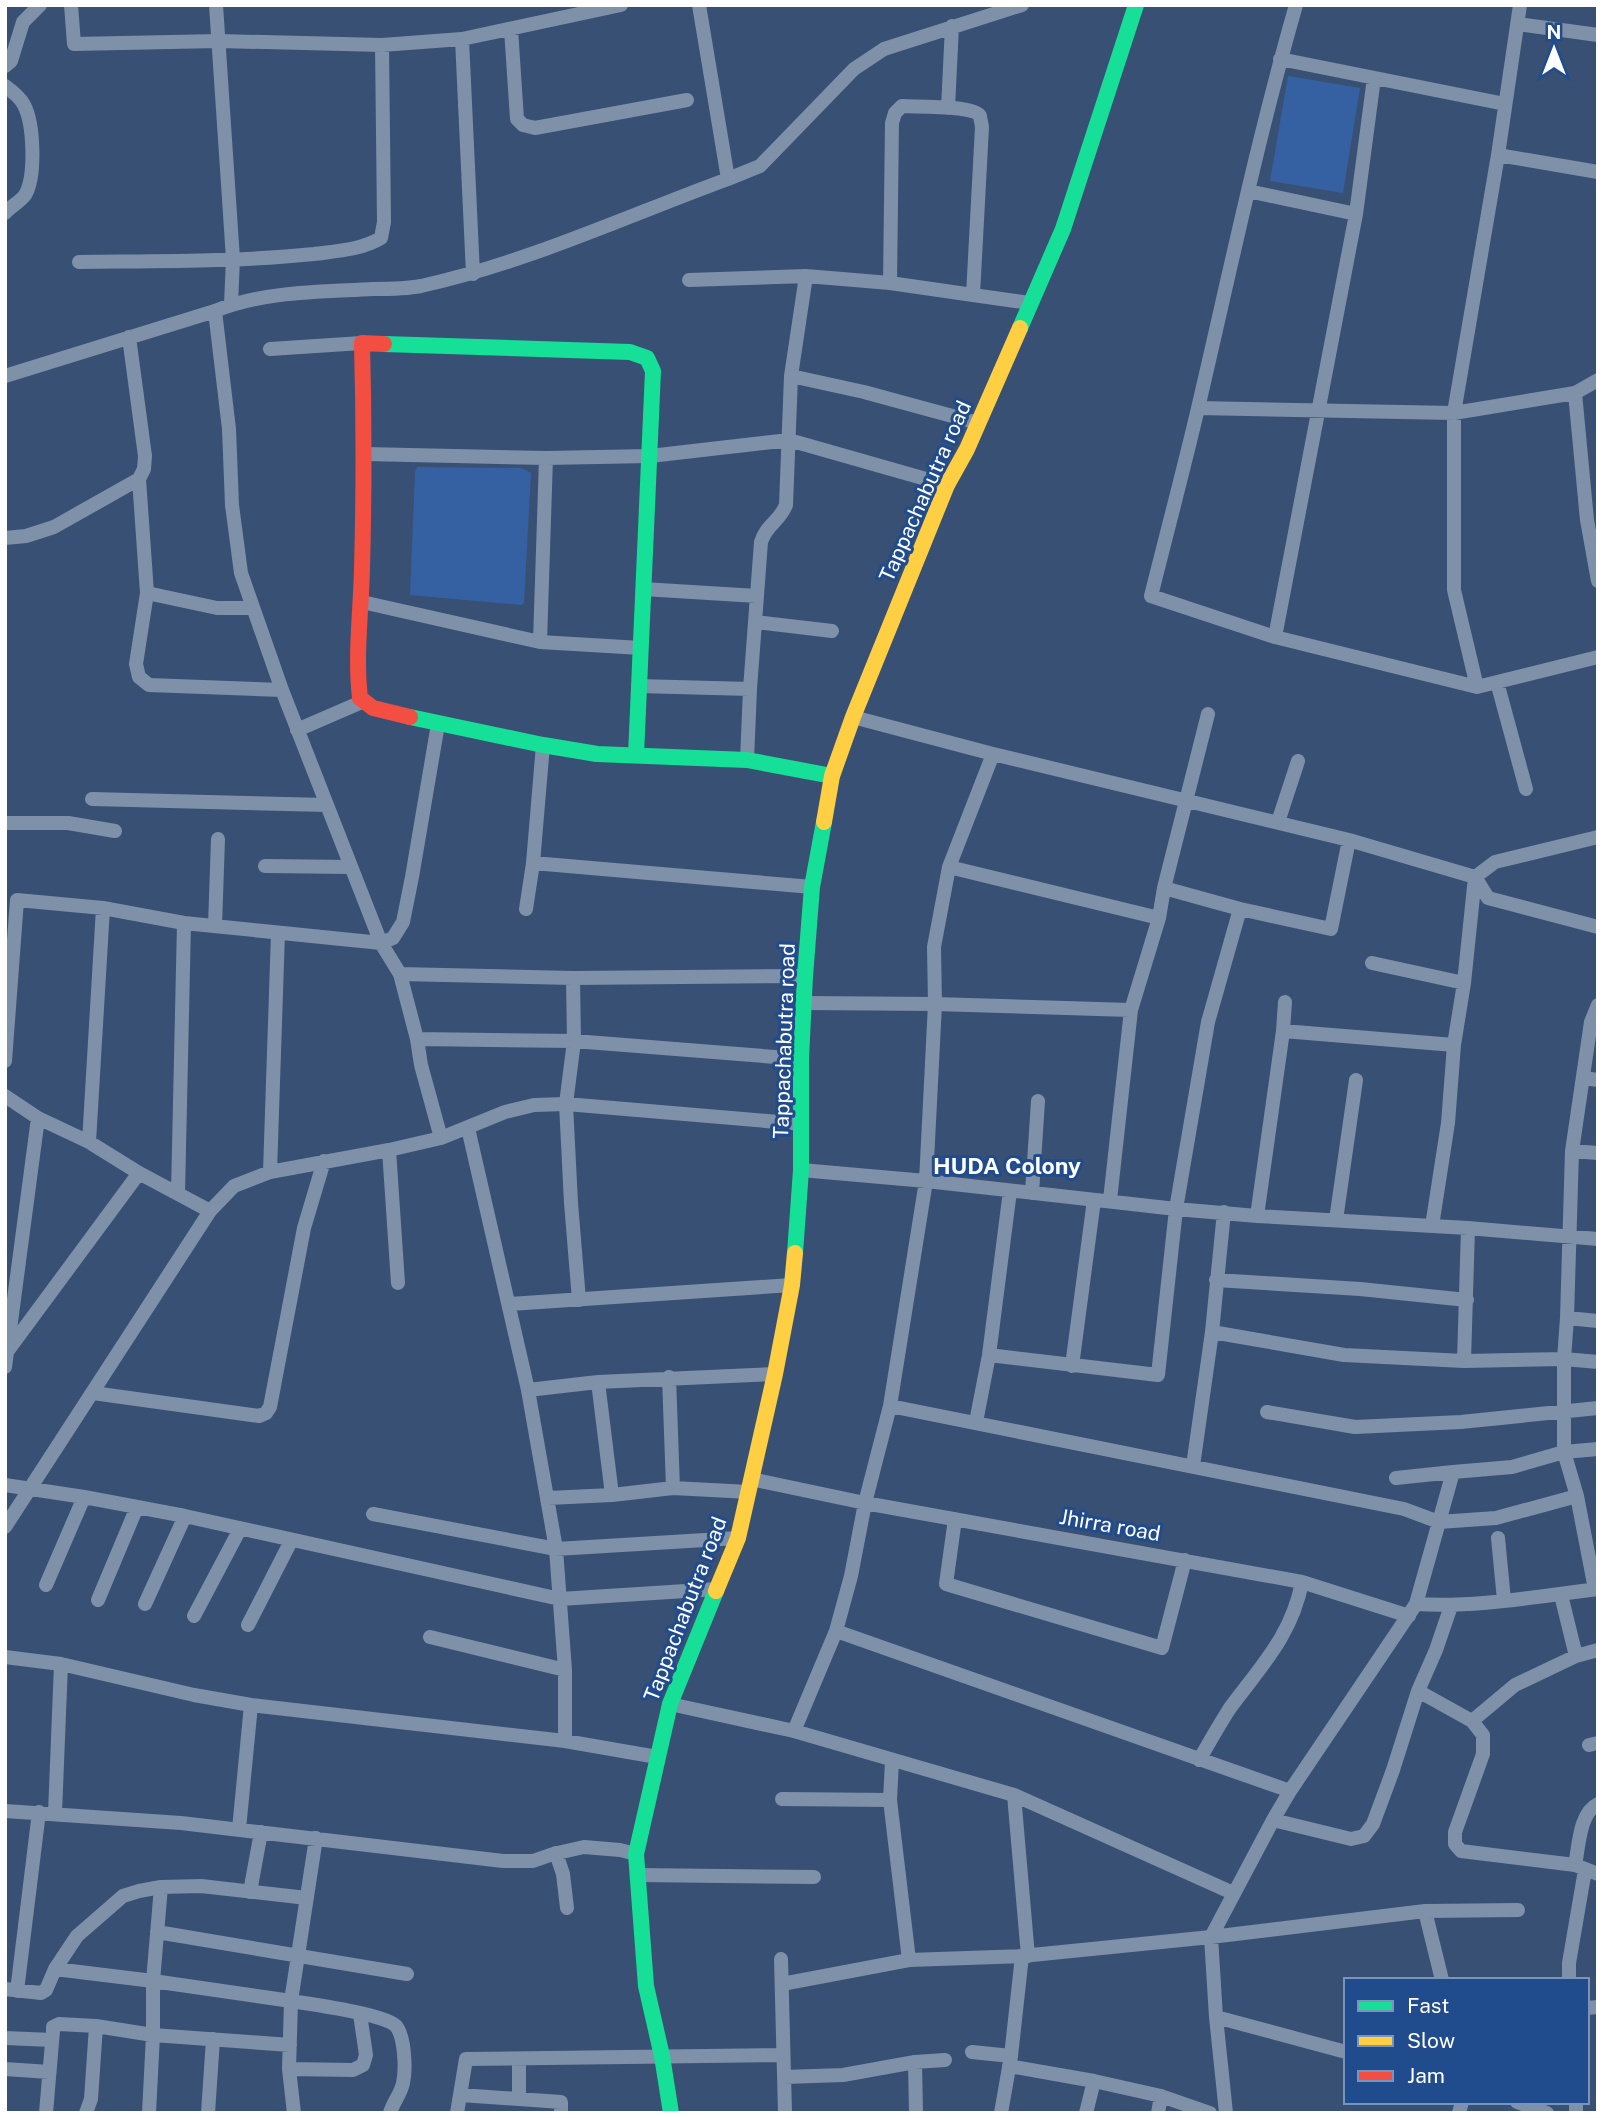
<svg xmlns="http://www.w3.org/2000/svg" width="1603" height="2118" viewBox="0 0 1603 2118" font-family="'Public Sans',sans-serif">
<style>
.green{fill:#3561a3}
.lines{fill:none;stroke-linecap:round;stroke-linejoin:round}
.street{stroke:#7f91a8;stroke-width:14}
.fast{stroke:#16e098;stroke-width:16}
.slow{stroke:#ffcf43;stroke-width:16}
.jam{stroke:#f24e42;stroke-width:16}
.labels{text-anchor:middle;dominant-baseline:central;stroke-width:6;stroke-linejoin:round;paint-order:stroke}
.street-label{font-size:21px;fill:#fff;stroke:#204b8d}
.neighbourhood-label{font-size:23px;font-weight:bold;fill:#fff;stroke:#204b8d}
</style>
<rect width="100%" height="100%" fill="#385074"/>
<path class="green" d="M 1288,76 L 1360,88 L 1343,193 L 1270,181 Z
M 417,467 L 522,468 L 531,473 L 524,603 L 521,605 L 410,595 L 415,472 Z"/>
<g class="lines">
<path class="street" d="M 71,5 L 74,44 L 219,41 L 382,45 L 462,39 L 621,5
M 216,5 L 233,259 L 231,304
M 699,5 L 728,179
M 1296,5 C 1258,137 1230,271 1199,404 C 1184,468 1167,532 1151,596 L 1275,637 L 1477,687 L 1598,657
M 1518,24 L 1598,35
M 511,29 L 517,119 L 523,125 L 535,128 L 687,100
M 462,39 L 473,274
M 1280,59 L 1505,104
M 5,66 L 11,61 L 23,22 L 40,5
M 5,86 C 12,91 20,97 24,105 C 34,124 36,177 25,195 C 20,202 10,207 5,213
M 948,108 L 952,26
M 1498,155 L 1598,172
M 1248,191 L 1356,214
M 79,262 C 157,261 236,262 314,254 C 337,251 361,250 381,238 L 384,222 L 382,45
M 689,280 L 806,276 L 890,283 L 892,123 L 895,113 L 902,106 C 916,107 973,105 980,116 C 980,117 982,126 982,127 L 973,295 L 1030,303
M 890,283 L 973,295
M 215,311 L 229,429 L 232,505 L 241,573 L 282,690 L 381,943 L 400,974 L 417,1039 L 421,1065 L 441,1138
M 270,349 L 362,343
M 5,376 L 215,311 C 264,291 320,292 373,289 C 388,289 405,289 421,286 C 526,263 627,216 728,179 L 760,166 L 854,69 L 884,49 L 1022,5
M 791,376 L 864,392 L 978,423
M 1575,393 L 1587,520 L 1598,581
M 1198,408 L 1454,413 L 1575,393 L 1598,380
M 365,454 L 546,458 L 650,456 L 789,440 L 947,485
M 139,479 L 147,593 L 217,608 L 252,608
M 5,538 L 26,536 L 54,527 L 139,479 L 144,469 L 145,456 L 129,337
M 643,589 L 757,596
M 147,593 L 136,664 L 139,677 L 149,685 L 282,690
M 362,602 L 540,642 L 641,648
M 755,622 L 832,631
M 1275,637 L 1356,214 L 1374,78
M 540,642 L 546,458
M 1497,682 L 1526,789
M 638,686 L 750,689
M 1477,687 L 1454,590 L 1454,413 L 1498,155 L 1520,5
M 853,717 L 993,754 L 1349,840 L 1475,877 L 1488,898 L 1598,927
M 297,730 L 364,701
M 747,760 L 750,689 L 761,542 C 766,525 780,521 786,505 L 791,376 L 806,276
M 92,799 L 327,805
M 1278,822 L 1298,761
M 5,823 L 68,823 L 115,831
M 533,863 L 812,887
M 265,866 L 351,867
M 949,867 L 1159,918
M 526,909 L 533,863 L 543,745
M 1240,909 L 1331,929 L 1349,840
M 215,926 L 218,839
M 1372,963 L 1464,983
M 400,974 L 573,978
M 804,1003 L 935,1004 L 1131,1010 L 1110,1200
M 1131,1010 L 1159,918 L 1164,888 L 1208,714
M 1283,1031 L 1454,1045
M 417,1039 L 574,1041 L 801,1059
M 5,1061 L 17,900 L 103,908 L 184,923 L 381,943 L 393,938 L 403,922 L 412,877 L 438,724
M 1583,1078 L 1598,1080
M 5,1096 L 38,1118 L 89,1142 L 139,1173 L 210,1211
M 468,1128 L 528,1390 L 556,1549 L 565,1670 L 565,1741
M 89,1142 L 103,908
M 389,1150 L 398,1283
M 1572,1151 L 1598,1153
M 801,1170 L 926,1181 L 1176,1209 L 1257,1216 L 1468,1228 L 1598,1239
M 270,1172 L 278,933
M 178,1193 L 184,923
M 1032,1193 L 1038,1101
M 1257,1216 L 1283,1031 L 1285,1002
M 1336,1220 L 1356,1080
M 1432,1226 L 1448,1123 L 1454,1045 L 1464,983 L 1475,877 L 1495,862 L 1598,837
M 1216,1280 L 1360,1289 L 1467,1300
M 579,1300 L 571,1203 L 566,1104 L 574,1041 L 573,978 L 805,976
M 510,1304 L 792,1285
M 1567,1318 L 1598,1321
M 1212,1332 L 1344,1355 L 1464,1361 L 1564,1359 L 1598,1362
M 9,1349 L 139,1173
M 989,1355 L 1158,1375 L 1176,1209 L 1208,1022 L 1240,909 L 1164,888
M 1464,1361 L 1468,1228
M 1072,1366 L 1094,1200
M 5,1367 L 38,1118
M 669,1377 L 673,1488
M 598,1382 L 612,1495
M 528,1390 L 598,1382 L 775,1374
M 93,1393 L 259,1416 L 266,1413 L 270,1407 L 304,1228 L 324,1161
M 890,1406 L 1404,1509 L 1439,1522 L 1496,1518 L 1577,1496
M 1267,1412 L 1355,1427 L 1461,1422 L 1598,1408
M 976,1422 L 989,1355 L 1010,1191
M 1193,1466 L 1212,1332 L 1224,1212
M 1453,1472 L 1512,1467 L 1564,1452 L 1598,1449
M 1396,1478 L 1453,1472 L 1416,1604
M 751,1479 L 865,1503 L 1302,1582 L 1409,1616
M 5,1485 L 84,1497 L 185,1516 L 560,1599 L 717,1589
M 548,1498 L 612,1495 L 673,1488 L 749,1492
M 373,1514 L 556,1549 L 738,1538
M 955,1519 L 946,1584 L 1162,1648 L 1185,1560
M 5,1527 L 210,1211 L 234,1186 L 270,1172 L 389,1150 L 441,1138 L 505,1112 L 534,1105 L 566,1104 L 802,1124
M 1498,1538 L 1504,1600
M 46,1585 L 84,1497
M 1595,1589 L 1577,1496 L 1564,1452 L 1564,1359 L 1567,1318 L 1572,1151 L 1591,1022 L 1598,1005
M 1561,1595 L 1576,1656 L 1598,1650
M 98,1600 L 137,1507
M 145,1604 L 185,1516
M 194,1616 L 240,1529
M 248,1625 L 291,1541
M 836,1631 L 1290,1791 L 1273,1820 L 1211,1937 L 1216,2017 L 1226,2113
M 430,1637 L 565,1670
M 5,1657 L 61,1664 L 194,1695 L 251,1705 L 565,1741 L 657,1757
M 1418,1691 L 1472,1721 L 1483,1735 L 1483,1754 L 1455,1832 L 1455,1844 L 1461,1851 L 1575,1865 L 1598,1874
M 670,1704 L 794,1731 L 1014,1795 L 1233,1893
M 1472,1721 L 1515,1685 L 1576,1656
M 794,1731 L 836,1631 L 851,1576 L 865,1503 L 890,1406 L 926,1181 L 935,1004 L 934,947 L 949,867 L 993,754
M 1589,1745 L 1598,1743
M 1199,1760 C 1209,1743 1219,1725 1230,1708 C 1261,1666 1292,1635 1302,1582
M 892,1761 L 890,1800 L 909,1960 L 1022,1956
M 1290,1791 L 1416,1604 C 1477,1608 1538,1596 1598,1589
M 1014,1795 L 1028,1956
M 782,1799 L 890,1800
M 5,1811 L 181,1823 L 503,1861 L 533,1861 L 553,1854 L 584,1847 L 620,1850 L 636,1854
M 55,1813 L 61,1664
M 1273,1820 L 1351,1839 L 1364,1836 L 1373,1824 L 1393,1770 L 1418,1691 L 1436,1650 L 1451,1606
M 239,1829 L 251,1705
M 556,1853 L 563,1874 L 567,1908
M 1575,1865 C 1579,1847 1579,1813 1598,1804
M 638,1875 L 814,1877
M 161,1887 L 153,1981 L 291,2001 L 316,1838
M 250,1892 L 261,1832
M 1425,1911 L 1442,1980
M 157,1932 L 407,1974
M 781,1959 L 785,2113
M 55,1969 L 77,1936 L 123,1896 L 139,1891 L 161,1887 L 201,1886 L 307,1898
M 1569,1980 L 1569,1963 L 1585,1870
M 782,1984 L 909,1960
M 5,1989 L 41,1993 L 46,1990 L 55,1969 L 153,1981 L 153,2035 L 96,2026
M 17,1991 L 39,1812
M 1587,2008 L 1598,2007
M 1216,2017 L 1346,2052
M 5,2038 L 52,2040
M 972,2052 L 1011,2056
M 915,2062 L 916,2113
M 1009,2066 L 1094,2081 L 1161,2096 L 1210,2113
M 5,2069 L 49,2072
M 289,2069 L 353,2070 L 363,2065 L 366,2055 L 360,2014
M 784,2077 L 843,2075 L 915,2062 L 945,2060
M 460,2095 L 561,2102 L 561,2113
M 519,2098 L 519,2059
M 1517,2102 L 1547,2113
M 1576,2102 L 1576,2113
M 46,2113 L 53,2031 L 53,2027 L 59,2024 L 96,2026 L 91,2099 L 86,2113
M 149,2113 L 153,2035 L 290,2045
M 208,2113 L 213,2039
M 294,2113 L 289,2069 L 291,2001 C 310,2004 385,2014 396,2026 C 405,2037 406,2070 403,2083 C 401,2094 393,2102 390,2113
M 457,2113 L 466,2059 L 783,2055
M 1001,2113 L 1011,2056 L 1022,1956 L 1211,1937 L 1425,1911 L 1518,1910
M 1086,2113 L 1094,2081
M 1158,2113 L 1161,2096
M 1459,2113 L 1462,2102"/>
<path class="fast" d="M 1020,328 L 1063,229 L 1136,5
M 384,344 L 630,352 L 647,358 L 653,371 L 636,755
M 410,717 L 543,745 L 597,754 L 747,760 L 832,776
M 795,1253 L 801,1170 L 801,1059 L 805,976 L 812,887 L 824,822
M 671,2113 L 662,2056 L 646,1986 L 636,1854 L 670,1704 L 716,1591"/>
<path class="slow" d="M 824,822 L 832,776 L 853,717 L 947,485 L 967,449 L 1020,328
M 716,1591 L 738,1538 L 775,1374 L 792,1285 L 795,1253"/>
<path class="jam" d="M 384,344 L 362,343 C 364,418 364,494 362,569 C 361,612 355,655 360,698 L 373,708 L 410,717"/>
</g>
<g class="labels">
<g class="street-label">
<text transform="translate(925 491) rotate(-66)">Tappachabutra road</text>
<text transform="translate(784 1041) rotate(-88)">Tappachabutra road</text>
<text transform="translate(1110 1525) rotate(10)">Jhirra road</text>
<text transform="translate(685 1609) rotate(-69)">Tappachabutra road</text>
</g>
<g class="neighbourhood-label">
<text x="1007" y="1165">HUDA Colony</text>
</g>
</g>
<rect width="1603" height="2118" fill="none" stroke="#ffffff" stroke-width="14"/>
<rect x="1344" y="1978" width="245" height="126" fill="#204b8d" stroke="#7993bb" stroke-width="2"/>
<rect x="1358" y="2001" width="35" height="10" fill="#16e098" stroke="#7993bb" stroke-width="2"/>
<text x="1407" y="2013" font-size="21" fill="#ffffff">Fast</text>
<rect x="1358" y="2036" width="35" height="10" fill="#ffcf43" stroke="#7993bb" stroke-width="2"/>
<text x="1407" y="2048" font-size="21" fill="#ffffff">Slow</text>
<rect x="1358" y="2071" width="35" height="10" fill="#f24e42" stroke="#7993bb" stroke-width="2"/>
<text x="1407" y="2083" font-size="21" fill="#ffffff">Jam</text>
<g transform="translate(1554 49)" stroke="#204b8d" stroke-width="5" paint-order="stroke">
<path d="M0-5L12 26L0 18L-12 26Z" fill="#ffffff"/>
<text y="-10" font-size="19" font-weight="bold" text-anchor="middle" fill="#ffffff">N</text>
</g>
</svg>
